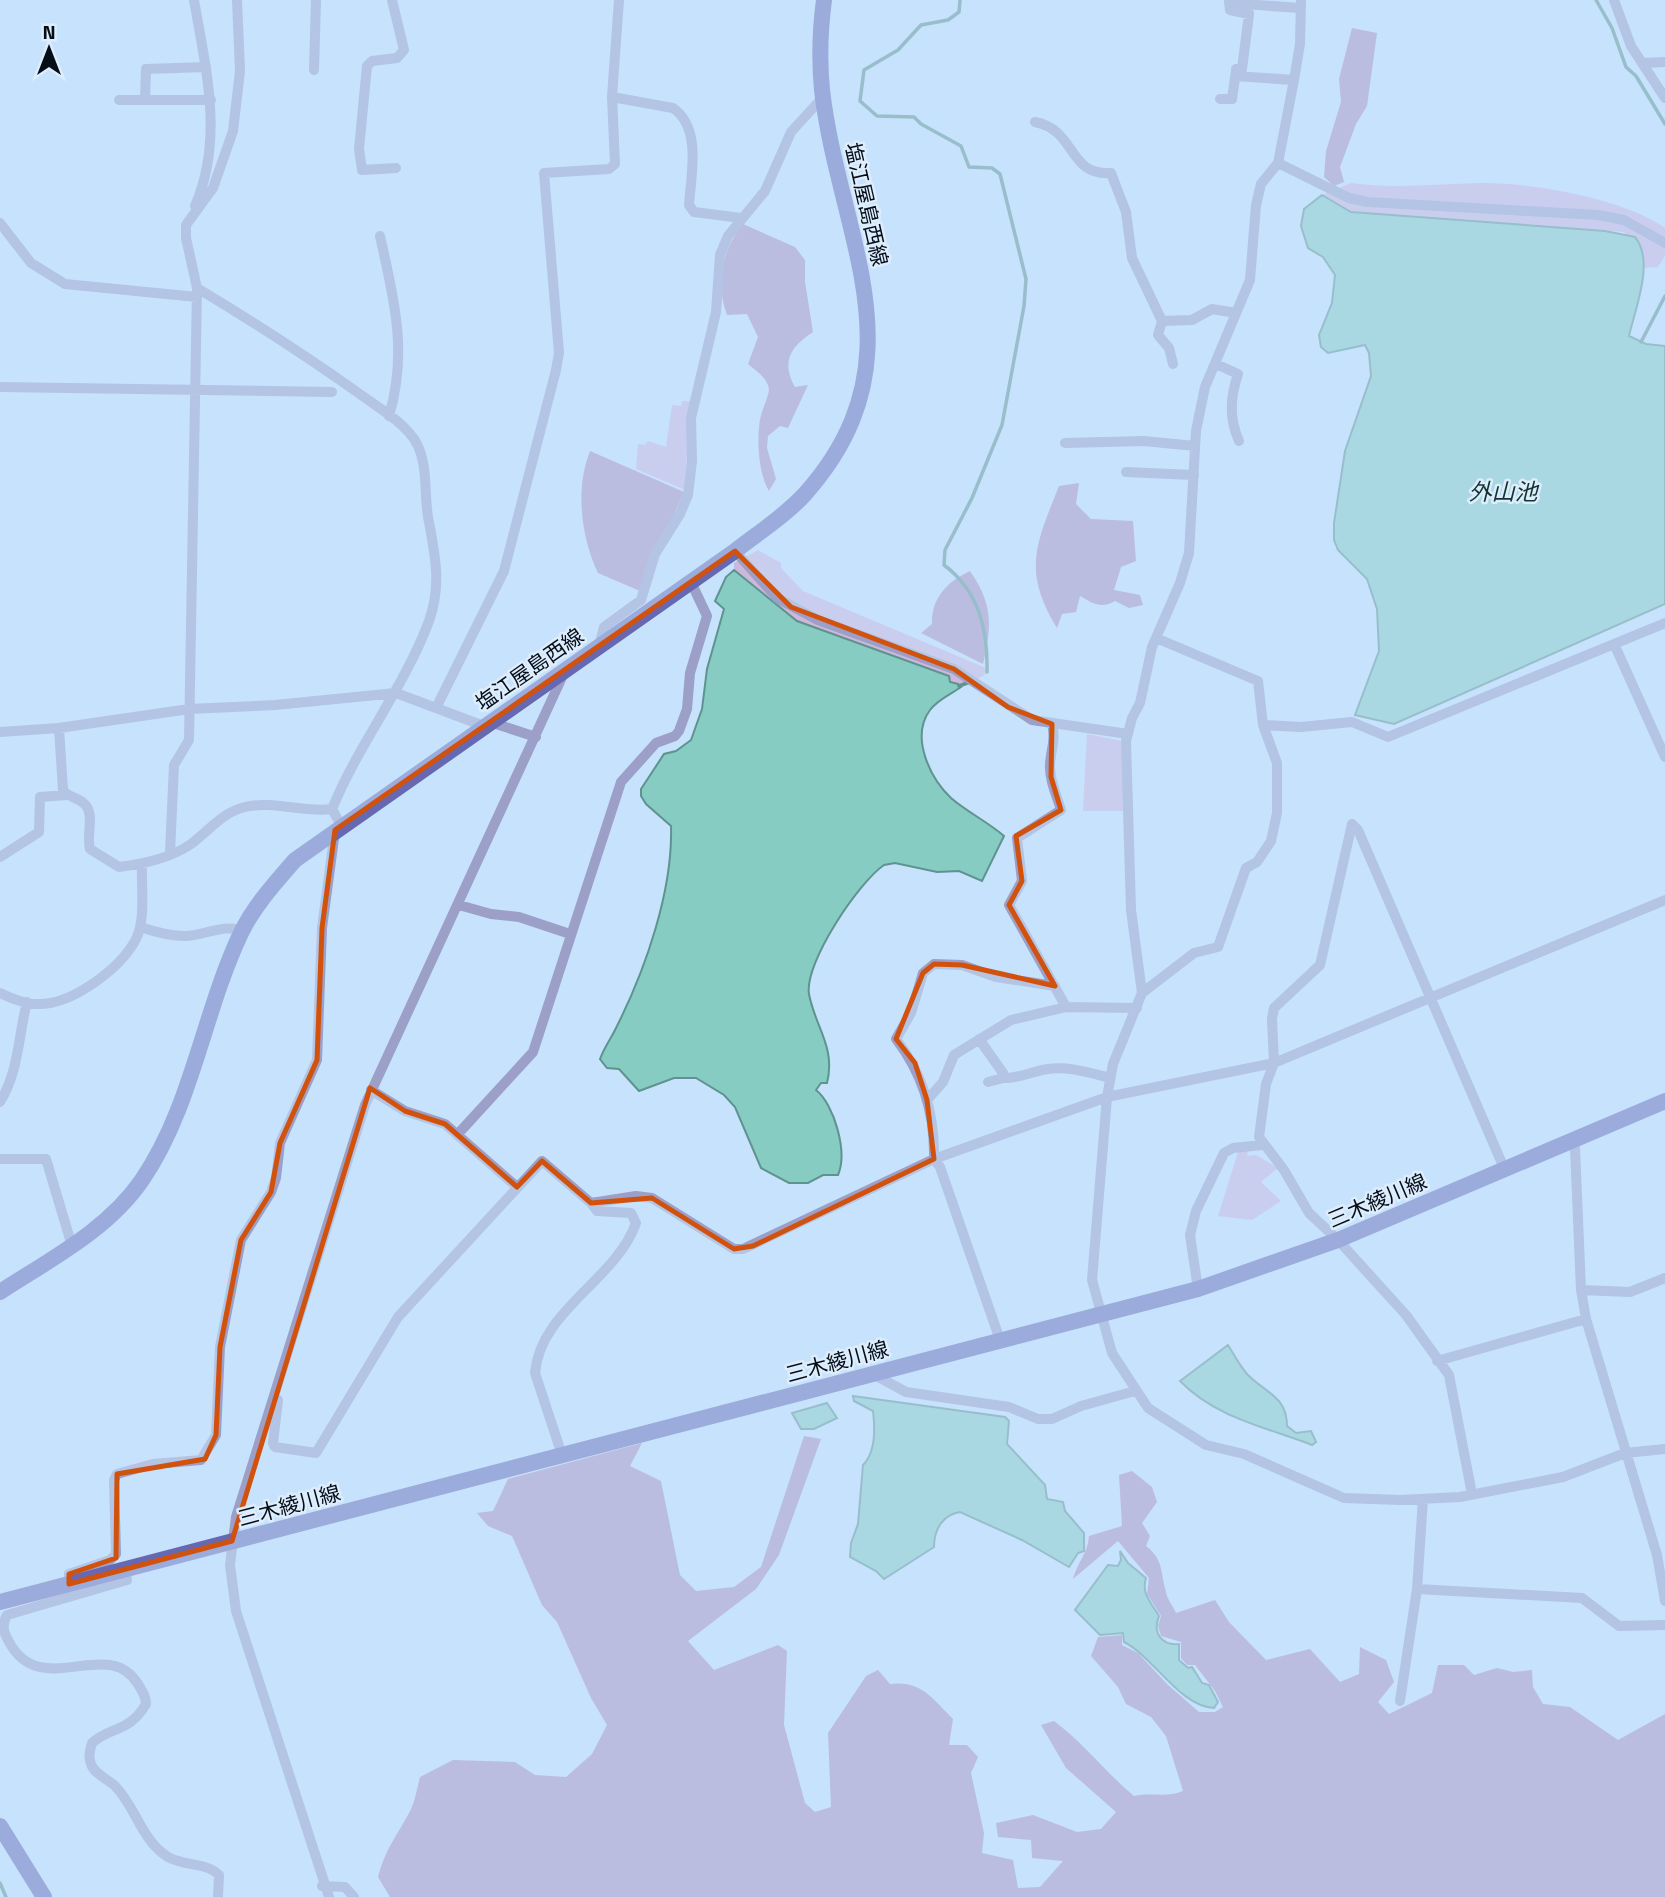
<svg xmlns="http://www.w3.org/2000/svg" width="1665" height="1897" viewBox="0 0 1665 1897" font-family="'Titillium Web','Noto Sans JP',sans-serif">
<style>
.green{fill:#cdb7db}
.forest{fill:#ac90bd}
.water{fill:#86ccc3;stroke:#5f938f;stroke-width:2}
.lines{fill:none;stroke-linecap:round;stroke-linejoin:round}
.stream{stroke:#5f938f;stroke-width:3.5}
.minor{stroke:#9c9fc8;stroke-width:10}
.primary{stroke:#6668b1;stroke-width:16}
.marked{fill:none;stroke:#d1520d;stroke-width:5;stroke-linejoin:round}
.labels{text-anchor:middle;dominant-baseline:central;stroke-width:5;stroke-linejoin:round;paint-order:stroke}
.street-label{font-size:21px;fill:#050e17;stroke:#ddedfe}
.water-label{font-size:23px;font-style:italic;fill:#133532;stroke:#ddedfe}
</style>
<rect width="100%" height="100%" fill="#c6e2fd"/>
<path class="green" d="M 1351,183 C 1393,189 1437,184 1480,183 C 1529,182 1626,199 1665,228 L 1665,256 L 1658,267 L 1643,268 L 1643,253 L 1624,232 L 1359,213 L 1351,212 L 1322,195 Z
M 682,401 L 690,401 L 685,490 L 636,469 L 638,444 L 645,445 L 648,441 L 666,447 L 672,405 L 681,406 Z
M 758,550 L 781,563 L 781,568 L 803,591 L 986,668 L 985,675 L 961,687 L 950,682 L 948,676 L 797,621 L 734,570 L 734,563 Z
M 1087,734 L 1122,741 L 1124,811 L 1083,811 Z
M 1239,1149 L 1248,1151 L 1247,1156 L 1256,1155 L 1278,1168 L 1261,1182 L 1281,1201 L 1252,1220 L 1218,1216 Z"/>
<path class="forest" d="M 1352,28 L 1377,33 L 1367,106 L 1356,124 L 1340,167 L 1344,182 L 1334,186 L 1324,177 L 1326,151 L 1341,102 L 1339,79 Z
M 743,224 L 795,247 L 805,260 L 805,282 L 813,332 C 790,347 781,362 795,387 L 808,385 L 788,428 L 780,426 L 768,436 L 767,448 L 776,479 L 769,491 C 758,473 756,435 761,415 C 763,408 769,395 769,389 C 767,377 756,371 748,364 L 758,337 L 747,314 L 727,315 C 715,283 722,250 743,224 Z
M 590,451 L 684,492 L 640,591 L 598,573 C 581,537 575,489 590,451 Z
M 1079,483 L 1076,504 L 1091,519 L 1133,521 L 1136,561 L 1121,567 L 1114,590 L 1140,595 L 1143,605 L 1129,608 L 1115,601 C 1102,609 1093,604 1080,596 L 1076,612 L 1062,614 L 1057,628 C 1022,571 1036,544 1059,486 Z
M 970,571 C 993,604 992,626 983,664 L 921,633 L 932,624 C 931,598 948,581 970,571 Z
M 804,1436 L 821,1439 L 779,1555 L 756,1589 L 688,1641 L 714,1670 L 778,1645 L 787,1651 L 784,1725 L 805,1803 L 815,1812 L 831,1807 L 828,1733 L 866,1676 L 878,1670 L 890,1684 C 921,1680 932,1698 953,1719 L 949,1745 L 967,1745 L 978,1757 L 971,1773 L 984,1833 L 982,1853 L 1013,1860 L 1018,1888 L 1040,1887 L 1063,1861 L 1032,1858 L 1031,1840 L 998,1837 L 996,1823 L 1033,1815 L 1077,1832 L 1101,1829 L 1116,1812 L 1066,1768 L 1041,1725 L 1054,1721 C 1084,1743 1105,1772 1134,1796 C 1152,1792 1166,1798 1183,1791 L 1166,1736 L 1151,1717 L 1126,1704 L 1118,1687 L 1091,1656 L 1098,1637 L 1122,1635 L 1122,1645 L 1138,1653 L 1167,1684 L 1199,1712 L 1215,1712 L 1223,1707 L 1215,1691 L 1195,1665 L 1187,1665 L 1181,1658 L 1181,1642 L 1161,1636 L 1158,1626 L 1161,1616 L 1147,1594 L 1149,1578 L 1118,1541 L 1073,1579 C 1077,1563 1088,1553 1089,1536 L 1122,1526 L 1119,1475 L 1132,1471 L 1152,1487 L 1157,1502 L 1142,1523 L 1150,1536 L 1146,1546 C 1164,1560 1160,1572 1166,1592 C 1167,1599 1173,1606 1176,1613 L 1215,1600 L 1229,1622 L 1266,1660 L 1310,1649 L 1340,1682 L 1359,1674 L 1360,1647 L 1386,1660 L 1394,1682 L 1378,1702 L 1389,1714 L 1432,1693 L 1438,1665 L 1464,1665 L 1474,1675 L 1497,1668 L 1513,1672 L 1532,1670 L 1533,1687 L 1543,1704 L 1570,1707 L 1618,1740 L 1665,1714 L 1665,1897 L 390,1897 L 378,1877 C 386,1848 395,1839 409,1813 C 415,1803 417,1788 420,1777 L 453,1760 L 515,1762 L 535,1775 L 566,1777 L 592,1754 L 607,1725 L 591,1698 L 557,1622 L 542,1605 L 512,1536 L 488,1526 L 477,1513 L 493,1511 L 508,1479 L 642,1443 L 630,1466 L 661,1481 L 680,1575 L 696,1591 L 734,1587 L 761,1567 Z"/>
<path class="water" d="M 1322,195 L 1351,212 L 1605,231 L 1635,237 C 1655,261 1635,309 1629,336 L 1646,344 L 1665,346 L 1665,604 L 1394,724 L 1355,715 L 1379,651 L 1377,609 L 1367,579 L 1338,550 L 1334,540 L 1334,523 L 1345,451 L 1371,376 L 1369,353 L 1365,345 L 1328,353 L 1321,347 L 1319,335 L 1332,303 L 1335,275 L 1323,257 L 1308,248 L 1301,226 L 1304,209 Z
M 734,570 L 797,621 L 949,676 L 950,682 L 958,684 L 961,687 C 951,694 937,700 930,710 C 910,737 930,778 951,798 C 967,812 988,822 1004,836 L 982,881 L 959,871 L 937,872 L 895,863 L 884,865 C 859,882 804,963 809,994 C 815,1027 836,1047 827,1083 L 821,1083 L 816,1090 C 834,1104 848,1152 838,1175 L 823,1175 L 808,1183 L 789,1183 L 761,1168 L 735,1107 L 724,1095 L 696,1078 L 674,1078 L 639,1091 L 619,1069 L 607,1068 L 600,1059 C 605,1046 612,1037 617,1026 C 646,968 673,890 671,826 L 646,804 L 641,796 L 641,789 L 664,754 L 676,751 L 691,740 L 702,709 L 707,669 L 724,609 L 715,601 L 726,577 Z
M 1228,1345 C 1234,1355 1240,1366 1247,1374 C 1265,1393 1287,1396 1287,1426 L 1296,1433 L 1311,1431 L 1316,1442 L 1312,1445 C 1266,1427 1216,1418 1180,1381 Z
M 853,1396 L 1005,1417 L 1009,1421 L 1007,1444 L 1045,1485 L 1047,1499 L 1063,1502 L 1065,1511 L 1084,1533 L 1084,1551 L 1078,1553 L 1069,1567 L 1022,1540 L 960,1512 C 942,1515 934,1530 934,1547 L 884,1579 L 876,1571 L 850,1557 L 851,1543 L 858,1524 L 863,1465 C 876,1452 875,1427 873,1411 L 854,1401 Z
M 827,1403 L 837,1418 L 814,1429 L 801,1429 L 792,1413 Z
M 1120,1551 L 1128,1563 L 1146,1578 C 1141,1594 1151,1602 1159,1616 C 1152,1633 1162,1646 1179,1644 L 1179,1660 L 1188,1668 L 1192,1667 L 1202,1683 L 1209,1685 L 1218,1702 L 1214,1708 C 1179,1706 1154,1657 1124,1642 L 1123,1633 L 1100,1635 L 1075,1610 L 1108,1565 L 1118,1566 L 1121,1560 Z"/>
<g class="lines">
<path class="stream" d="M 960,0 L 959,12 L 948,20 L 921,25 L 898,50 L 864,70 L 860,101 L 877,116 L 914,117 L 921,124 L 961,146 L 969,167 L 992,168 L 1000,174 L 1026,279 L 1024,306 L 1002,425 L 972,498 L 945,550 L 944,565 C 979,591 988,630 987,672
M 1596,0 L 1612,28 L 1626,67 L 1636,76 L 1665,124
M 1641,342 L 1665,296
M 959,686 L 970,682
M 0,1883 L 6,1897"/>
<path class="minor" d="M 194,0 C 206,70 224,139 195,206
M 237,0 L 240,71 L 233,131 L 213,188 L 186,225 L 186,238 L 197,288 C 252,321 305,355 357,392 C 376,406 406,423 417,444 C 428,466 424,493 428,517 C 435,555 442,584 429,621 C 404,688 359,743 332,809 L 341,825
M 392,0 L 404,50 L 397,58 L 372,61 L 367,66 L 359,149 L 362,170 L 396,168
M 1229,0 L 1230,10 L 1249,14 L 1242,69 L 1236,69
M 1301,0 L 1300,44 L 1294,80 L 1278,163 L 1261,184 L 1256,205 L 1250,280 L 1205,387 L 1196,431 L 1189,553 L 1180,583 L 1152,647 L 1140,703 L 1132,718 L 1126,741 L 1131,910 L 1142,993 L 1113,1064 L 1107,1097 L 1092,1280 L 1112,1353 L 1148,1408 L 1206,1445 L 1244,1454 L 1344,1498 L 1400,1500 L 1460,1497 L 1563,1477 L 1625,1453 L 1665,1449
M 1614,0 L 1631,46 L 1665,98
M 1229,3 L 1300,8
M 1644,63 L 1665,62
M 314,70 L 316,0
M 1235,76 L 1294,80
M 612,97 L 673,108 C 702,128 691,175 689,205 L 694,212 L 741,218
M 1220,99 L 1232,99 L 1236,71
M 119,100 L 211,100
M 145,100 L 146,69 L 206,67
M 1035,122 C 1077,130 1067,176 1111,173 L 1126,212 L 1132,258 L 1162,321 L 1158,335 L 1169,348 L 1173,364
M 1278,163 L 1349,198 L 1368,202 L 1598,215 L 1624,220 L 1665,243
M 0,223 L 31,263 L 65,284 L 197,297
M 380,236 C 394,299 408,352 389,416
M 1162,321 L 1192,320 L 1212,309 L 1236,313
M 1216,364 L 1238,374 C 1230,398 1229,418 1239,441
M 0,387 L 332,392
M 1065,443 L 1144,441 L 1195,446
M 1126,472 L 1194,475
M 735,551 L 777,598 L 818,620 L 954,669 L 1032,720 L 1128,734
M 599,646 L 604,627 L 641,600 L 655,554 L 680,514 L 688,495 L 692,461 L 691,418 L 716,312 L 720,255 L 728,236 L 765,191 L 791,132 L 823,97
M 1615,646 L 1665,757
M 436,708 L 504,571 L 556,370 L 559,353 L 544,173 L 609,169 L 615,164 L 612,97 L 619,0
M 490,722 L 536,737
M 1052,724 C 1056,739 1051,749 1050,764 C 1049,780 1057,796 1061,810 L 1017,838 L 1022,881 L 1009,905 L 1066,1007
M 1263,725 L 1301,727 L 1352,722 L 1388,737 L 1665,623
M 59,728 L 63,790 C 69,799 81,797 87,807 C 94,819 86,836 90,849 L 119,867 C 143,864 171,858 191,844 C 210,830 221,813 245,807 C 274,800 302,813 332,809
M 0,732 L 59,728 L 189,709 L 275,705 L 396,693 L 484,726
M 1352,824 L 1320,965 L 1274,1008 L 1272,1019 L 1274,1063 L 1266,1084 L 1259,1137 L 1284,1170 L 1309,1213 L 1338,1240 L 1406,1315 L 1449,1375 L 1472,1494
M 1352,824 L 1358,830 L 1504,1168
M 170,853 L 174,765 L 189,740 L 197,288
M 0,857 L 39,832 L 40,797 L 67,795
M 459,905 L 491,914 L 519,917 L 570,934
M 140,927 C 155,932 169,936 185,936 C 203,936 225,923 242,931
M 1055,986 L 996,977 L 962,965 L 934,964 L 923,973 L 911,1013 L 896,1039 C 923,1074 935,1115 934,1159 L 1107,1097 L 1274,1063 L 1665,900
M 0,993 C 12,999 27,1005 41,1004 C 74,1003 121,968 136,939 C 146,919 141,887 142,864
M 1142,993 L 1194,953 L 1218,947 L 1246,868 L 1257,862 L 1271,841 L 1277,813 L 1277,763 L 1263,725 L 1258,681 L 1156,638
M 979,1039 L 1003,1073 L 1003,1078 L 988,1082
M 1003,1078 C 1019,1079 1032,1071 1048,1069 C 1069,1066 1090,1073 1110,1078
M 371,1090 L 405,1111 L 445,1124 L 517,1187
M 927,1100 L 943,1082 L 954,1055 L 1011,1020 L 1066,1007 L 1137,1008
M 0,1102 C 19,1071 18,1037 27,1002
M 457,1135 L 533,1052 L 621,782 L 656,743 L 675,736 L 679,731 L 687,709 L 690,673 L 707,616 L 691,582
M 1572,1141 L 1575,1148 L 1581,1290 L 1586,1319 L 1657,1555 L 1665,1601
M 0,1159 L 46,1159 L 72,1246
M 1198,1289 L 1190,1235 L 1196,1211 L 1224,1153 L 1233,1148 L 1262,1145
M 1581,1290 L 1630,1292 L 1665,1278
M 1437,1361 L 1586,1319
M 873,1374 L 906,1392 L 1009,1407 L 1038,1419 L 1052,1419 L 1081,1406 L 1135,1391
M 278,1400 L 273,1443 L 275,1447 L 316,1453 L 398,1317 L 542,1161 L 591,1203 L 636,1196 L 652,1198 L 734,1249 L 743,1249 L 934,1159 L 940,1167 L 1000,1340
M 562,1455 L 535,1373 C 540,1310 616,1280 636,1223 L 631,1213 L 597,1211 L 591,1203
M 125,1569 L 127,1580 L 7,1615 C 2,1624 3,1631 8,1640 C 40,1703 107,1634 138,1684 C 142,1691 146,1696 146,1704 C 129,1733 111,1726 92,1743 C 90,1750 88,1757 91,1764 C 94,1774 108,1779 115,1786 C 136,1807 141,1840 168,1857 C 183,1866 206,1862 219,1875 L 218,1897
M 69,1584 L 69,1574 L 110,1560 L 116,1554 L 114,1480 L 117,1474 L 153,1464 L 201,1460 L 216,1435 L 220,1347 L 241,1240 L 271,1192 L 276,1178 L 280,1143 L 317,1060 L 322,928 L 335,831
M 1417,1589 L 1582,1598 L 1619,1626 L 1665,1625
M 1400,1701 L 1417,1589 L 1423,1499
M 322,1886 L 345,1887 L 354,1897
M 329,1897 L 236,1611 L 230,1565 L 236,1517 L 365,1105 L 564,673"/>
<path class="primary" d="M 0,1292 C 49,1260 108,1230 142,1180 C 192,1107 203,1013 241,933 C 254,906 275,883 295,860 L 735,551 C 758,533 785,516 805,494 C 925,359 839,238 822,90 C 819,59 820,30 824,0
M 0,1602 L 1198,1289 L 1338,1240 L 1665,1101
M 0,1826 L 44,1897"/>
</g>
<path d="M0 0H1665V1897H0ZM 735,551 L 791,607 L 954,669 L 1008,707 L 1052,724 L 1051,777 L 1061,810 L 1016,836 L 1022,881 L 1009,905 L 1055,986 L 962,965 L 934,964 L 923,973 L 896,1039 L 915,1063 L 927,1100 L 934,1159 L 753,1246 L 734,1249 L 652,1198 L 591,1203 L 542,1161 L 517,1187 L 445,1124 L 405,1111 L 370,1088 L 232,1541 L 69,1584 L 69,1574 L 116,1558 L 117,1474 L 205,1459 L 216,1435 L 220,1347 L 241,1240 L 271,1192 L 280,1143 L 317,1060 L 322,928 L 335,830 Z" fill="#c6e2fd" fill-opacity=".55" fill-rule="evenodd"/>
<path class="marked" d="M 735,551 L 791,607 L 954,669 L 1008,707 L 1052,724 L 1051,777 L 1061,810 L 1016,836 L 1022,881 L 1009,905 L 1055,986 L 962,965 L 934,964 L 923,973 L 896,1039 L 915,1063 L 927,1100 L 934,1159 L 753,1246 L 734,1249 L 652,1198 L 591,1203 L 542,1161 L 517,1187 L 445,1124 L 405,1111 L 370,1088 L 232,1541 L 69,1584 L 69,1574 L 116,1558 L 117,1474 L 205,1459 L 216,1435 L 220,1347 L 241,1240 L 271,1192 L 280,1143 L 317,1060 L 322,928 L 335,830 Z"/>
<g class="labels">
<g class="street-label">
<text transform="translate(867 204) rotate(77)">塩江屋島西線</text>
<text transform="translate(529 669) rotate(-35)">塩江屋島西線</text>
<text transform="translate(1377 1200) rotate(-23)">三木綾川線</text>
<text transform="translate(837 1361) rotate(-15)">三木綾川線</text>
<text transform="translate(289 1505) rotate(-15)">三木綾川線</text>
</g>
<g class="water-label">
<text x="1503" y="491">外山池</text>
</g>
</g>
<g transform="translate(49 49)" stroke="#ddedfe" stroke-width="5" paint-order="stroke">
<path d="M0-5L12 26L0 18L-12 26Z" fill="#050e17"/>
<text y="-10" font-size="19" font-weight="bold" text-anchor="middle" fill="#050e17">N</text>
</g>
</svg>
